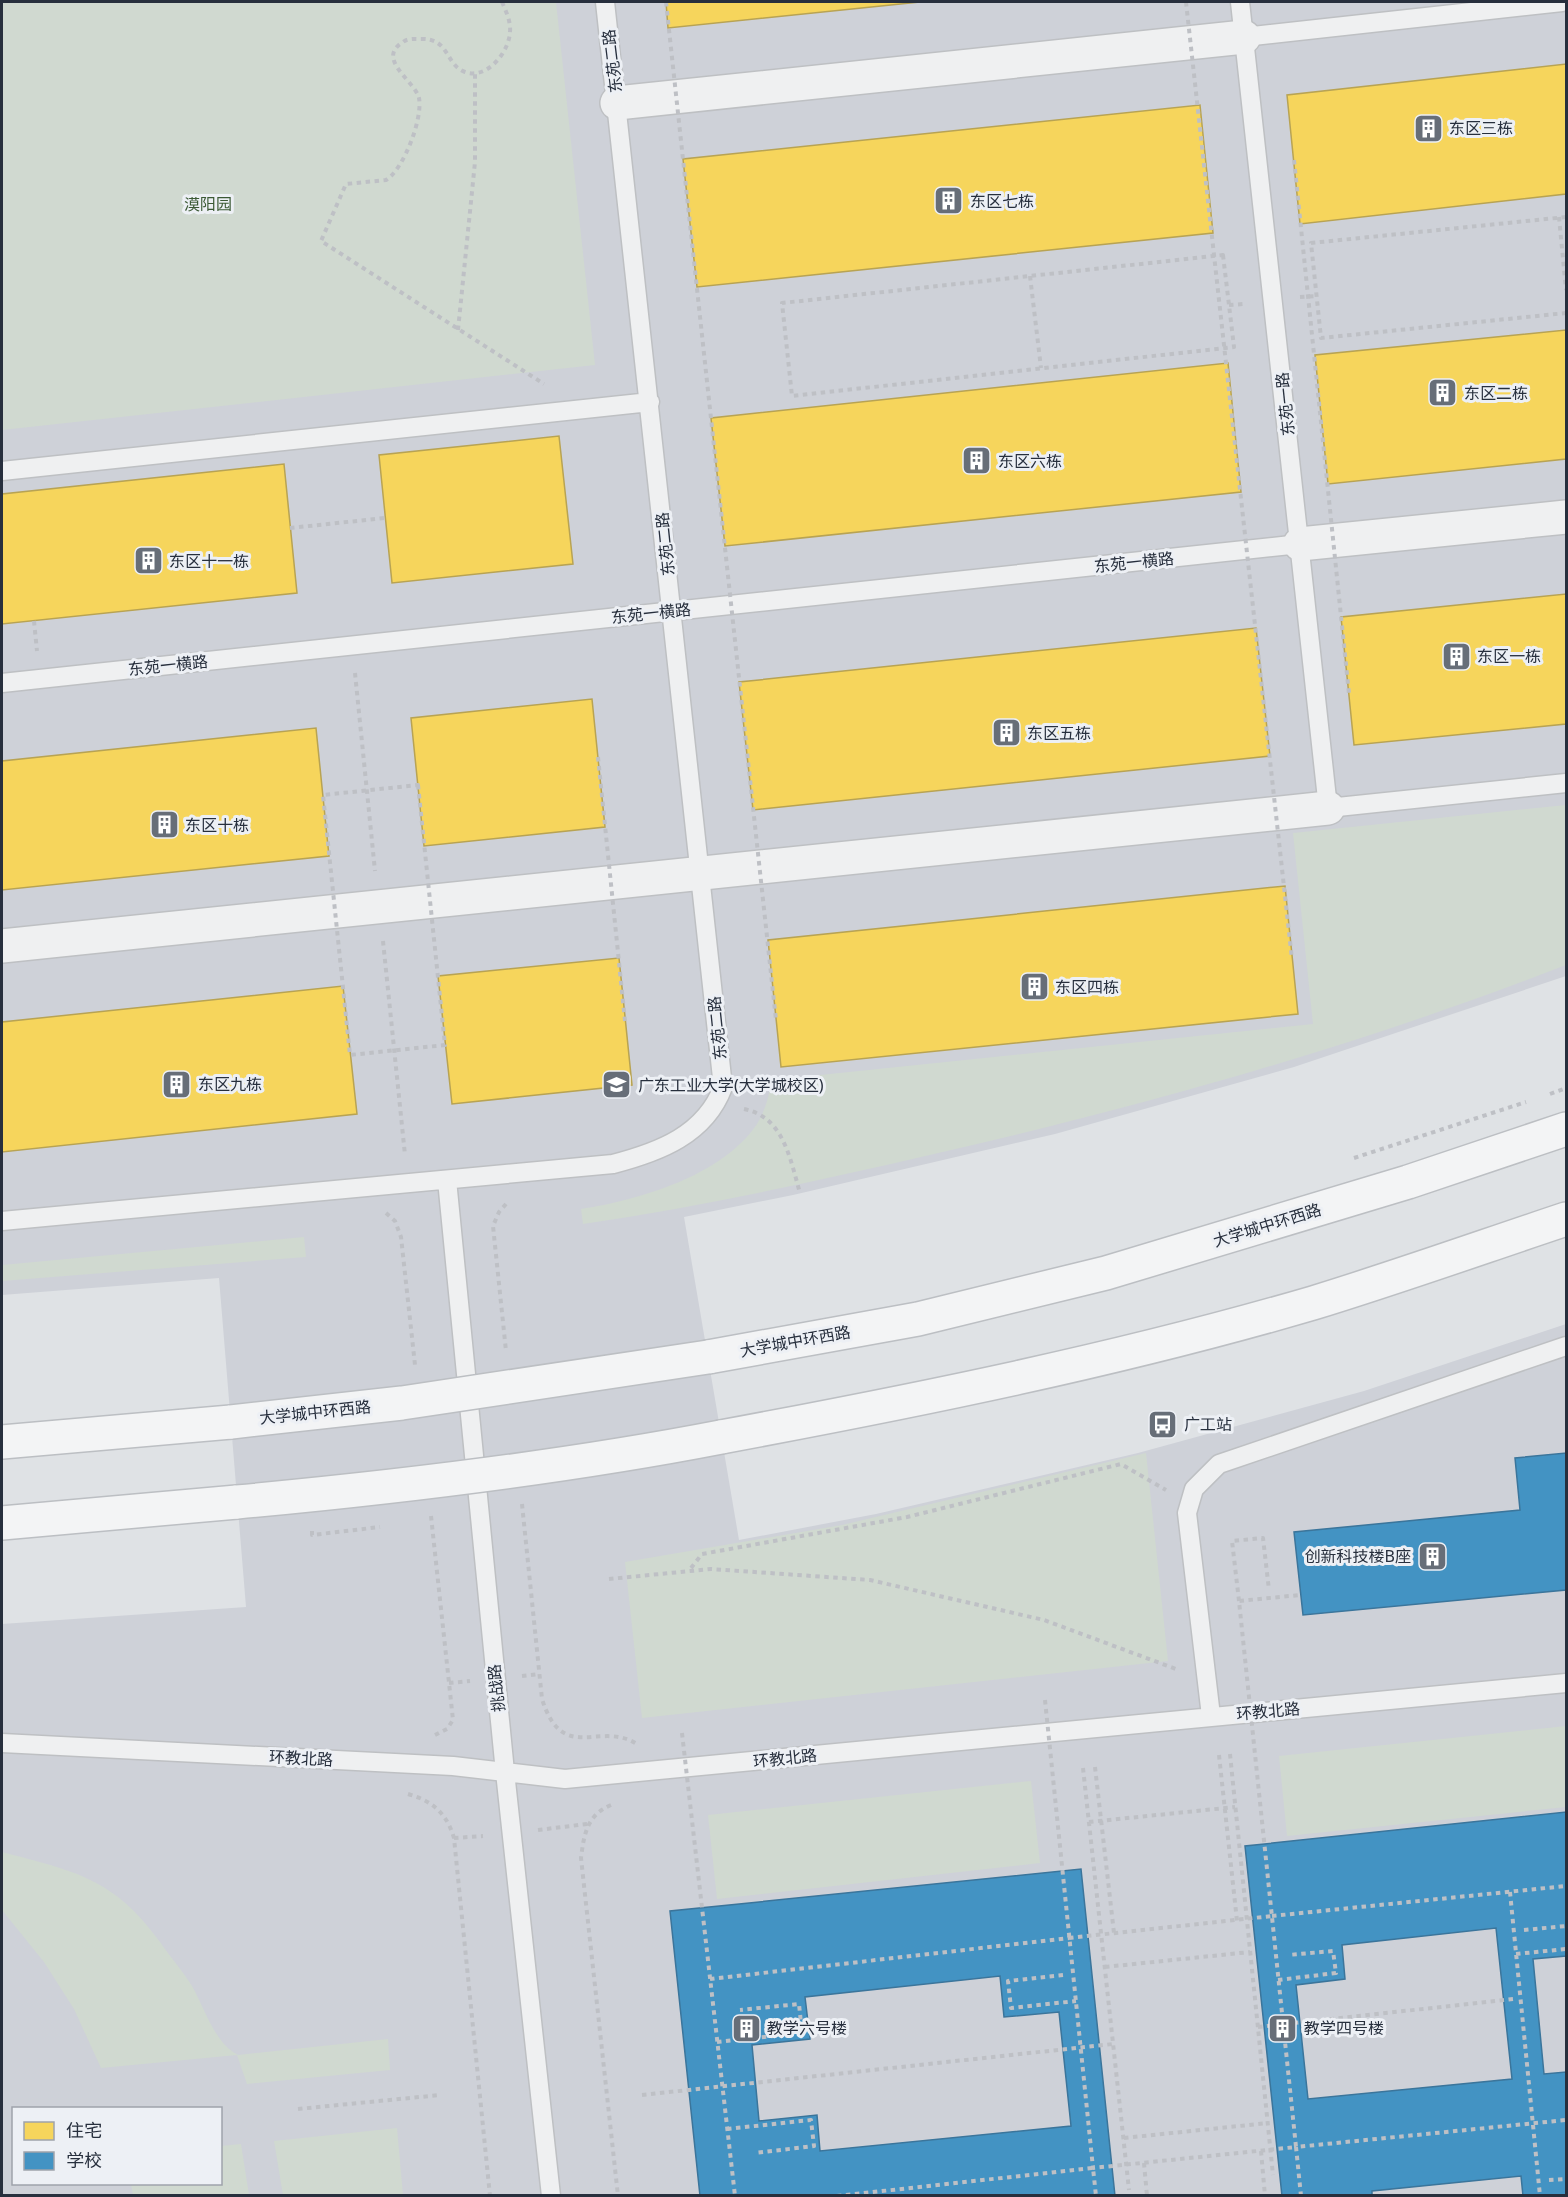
<svg xmlns="http://www.w3.org/2000/svg" width="1568" height="2197" viewBox="0 0 1568 2197" font-family="'Noto Sans','Noto Sans SC',sans-serif">
<style>
.built{fill:#ced1d8;fill-rule:evenodd}
.green{fill:#d0d9d0}
.homes{fill:#f6d55c;stroke:#b8a353;stroke-width:1.5}
.schools{fill:#4393c3;stroke:#3b759b;stroke-width:1.5;fill-rule:evenodd}
.lines{fill:none;stroke-linecap:round;stroke-linejoin:round}
.lane-casing{stroke:#bec0c3;stroke-width:21}
.street-casing{stroke:#bec0c3;stroke-width:36}
.primary-casing{stroke:#bcbfc3;stroke-width:36}
.path{stroke:#bec0c5;stroke-width:4;stroke-dasharray:4.5 4.5;stroke-linecap:butt}
.lane{stroke:#eff0f1;stroke-width:18}
.street{stroke:#eff0f1;stroke-width:33}
.primary{stroke:#f3f4f5;stroke-width:33}
.primary-bridge-casing{stroke:#bcbfc3;stroke-width:36;stroke-linecap:butt}
.path-bridge{stroke:#bec0c5;stroke-width:4;stroke-dasharray:4.5 4.5;stroke-linecap:butt}
.primary-bridge{stroke:#f3f4f5;stroke-width:33}
.labels{text-anchor:middle;dominant-baseline:central;stroke-width:6;stroke-linejoin:round;paint-order:stroke}
.street-label{font-size:16px;fill:#272f3d;stroke:#edf0f5}
.poi-label{font-size:16px;fill:#272f3d;stroke:#edf0f5;text-anchor:start}
.park-label{font-size:16px;fill:#3b5934;stroke:#edf0f5}
</style>
<rect width="100%" height="100%" fill="#dfe2e5"/>
<path class="built" d="M 2,2 L 1566,2 L 1566,976 L 1294,1067 L 1055,1134 L 793,1195 L 684,1217 L 739,1540 L 876,1514 L 1138,1453 L 1364,1391 L 1566,1324 L 1566,2195 L 2,2195 L 2,1624 L 246,1607 L 219,1278 L 2,1295 ZM 14,2108 L 220,2108 L 220,2184 L 14,2184 Z"/>
<path class="green" d="M 2,2 L 556,2 L 595,365 L 2,430 Z
M 1566,805 L 1566,965 C 1361,1045 1148,1105 934,1154 C 817,1181 701,1207 583,1224 L 581,1209 C 639,1200 722,1176 757,1124 C 765,1111 769,1096 772,1080 L 1313,1024 L 1293,833 Z
M 304,1237 L 306,1257 L 2,1281 L 2,1265 Z
M 1146,1453 L 1168,1661 L 642,1718 L 625,1562 L 842,1525 Z
M 1566,1726 L 1566,1807 L 1287,1836 L 1279,1756 Z
M 1031,1781 L 1040,1863 L 717,1899 L 708,1815 Z
M 2,1852 C 74,1871 114,1878 160,1942 C 170,1957 183,1971 192,1986 C 204,2007 213,2038 233,2052 L 238,2055 L 388,2039 L 390,2070 L 247,2084 L 237,2055 L 101,2068 L 74,2009 L 44,1962 L 2,1910 Z
M 397,2128 L 403,2195 L 283,2195 L 274,2141 Z
M 241,2144 L 249,2195 L 133,2195 L 131,2184 L 220,2184 L 221,2146 Z"/>
<path class="homes" d="M 666,2 L 920,2 L 668,28 Z
M 1566,64 L 1566,194 L 1300,224 L 1287,95 Z
M 1200,105 L 1213,233 L 697,287 L 683,159 Z
M 1566,330 L 1566,459 L 1328,484 L 1315,355 Z
M 1228,363 L 1241,492 L 725,546 L 711,418 Z
M 559,436 L 573,564 L 392,583 L 379,455 Z
M 284,464 L 297,593 L 2,624 L 2,494 Z
M 1566,594 L 1566,724 L 1354,745 L 1341,617 Z
M 1256,628 L 1270,756 L 753,810 L 739,682 Z
M 592,699 L 605,827 L 424,846 L 411,718 Z
M 316,728 L 329,856 L 2,890 L 2,761 Z
M 1285,886 L 1298,1014 L 781,1067 L 768,940 Z
M 619,958 L 632,1085 L 452,1104 L 438,976 Z
M 343,986 L 357,1114 L 2,1152 L 2,1022 Z"/>
<path class="schools" d="M 1566,1453 L 1566,1590 L 1303,1615 L 1294,1532 L 1520,1510 L 1515,1458 Z
M 1566,1812 L 1566,1956 L 1533,1959 L 1544,2074 L 1566,2072 L 1566,2196 L 1523,2196 L 1521,2176 L 1372,2191 L 1372,2196 L 1282,2196 L 1245,1846 ZM 1496,1928 L 1512,2079 L 1308,2099 L 1296,1985 L 1345,1979 L 1342,1945 Z
M 1081,1869 L 1115,2196 L 700,2196 L 670,1911 ZM 1000,1976 L 1004,2017 L 1059,2012 L 1071,2126 L 820,2151 L 817,2115 L 759,2121 L 752,2045 L 810,2039 L 805,1997 Z"/>
<g class="lines">
<defs>
<path id="lane" d="M 1240,2 L 1328,808 L 1566,783
M 1244,37 L 1562,2
M 2,471 L 650,402
M 2,683 L 1300,544
M 447,1180 L 505,1772 L 551,2196
M 2,1221 L 613,1164 C 659,1152 705,1135 723,1087 L 605,2
M 1211,1716 L 1187,1513 L 1194,1489 L 1219,1464 L 1566,1346
M 2,1743 L 453,1766 L 565,1779 L 1566,1683"/>
<path id="street" d="M 617,103 L 1244,37
M 1300,544 L 1566,517
M 2,946 L 1328,808"/>
<path id="primary" d="M 708,1357 L 918,1319 L 1106,1273 L 1408,1182 L 1566,1129
M 721,1437 C 920,1400 1118,1360 1313,1303 C 1398,1277 1482,1247 1566,1219
M 2,1442 L 231,1422
M 2,1523 L 237,1502"/>
</defs>
<use href="#lane" class="lane-casing"/>
<use href="#street" class="street-casing"/>
<use href="#primary" class="primary-casing"/>
<path class="path" d="M 502,2 C 506,11 511,22 510,32 C 509,52 487,80 465,72 C 445,65 450,38 421,39 C 415,39 408,38 403,42 C 375,59 415,81 419,98 C 423,118 404,169 386,180 L 346,184 L 321,241 L 544,384
M 1559,217 L 1566,290
M 1566,217 L 1311,243 L 1321,338 L 1566,313
M 1223,255 L 1234,347 L 792,396 L 782,303 Z
M 1030,276 L 1041,368
M 1300,297 L 1317,296
M 1229,305 L 1244,304
M 458,330 L 475,162 L 475,74
M 290,528 L 385,518
M 34,621 L 37,651
M 355,673 L 375,871
M 383,941 L 405,1155
M 1550,1094 L 1566,1088
M 744,1109 C 784,1117 790,1159 800,1193
M 1354,1158 L 1526,1102
M 506,1204 L 499,1212 L 493,1226 L 506,1351
M 386,1213 L 395,1221 L 401,1237 L 415,1365
M 522,1504 L 542,1699 C 563,1765 599,1720 637,1744
M 431,1516 L 453,1720 L 447,1729 L 435,1735
M 312,1531 L 312,1535 L 380,1527
M 691,1568 L 702,1554 L 907,1517 L 1121,1464 L 1166,1490
M 609,1579 L 711,1569 L 870,1580 L 1044,1620 L 1176,1669
M 1239,1601 L 1232,1541 L 1263,1538 L 1269,1590
M 522,1676 L 539,1674
M 449,1683 L 470,1681
M 1230,1754 L 1273,2175
M 1219,1755 L 1237,1921
M 1095,1767 L 1114,1933
M 1083,1768 L 1129,2190
M 408,1794 C 433,1801 447,1814 454,1838 L 490,2196
M 611,1805 C 587,1815 584,1834 581,1858 L 618,2196
M 1089,1822 L 1235,1807
M 538,1830 L 587,1824
M 454,1838 L 483,1836
M 1510,1892 L 1540,2196
M 1272,1916 L 1566,1886
M 1524,1930 L 1566,1926
M 1516,1954 L 1566,1949
M 1105,1967 L 1250,1952
M 1063,1975 L 1008,1981 L 1011,2008 L 1076,2001
M 710,1979 L 1069,1938
M 1278,1980 L 1336,1973 L 1333,1951 L 1288,1955
M 1258,2027 L 1514,1999
M 717,2042 L 802,2033 L 799,2004 L 740,2010
M 642,2095 L 1113,2044
M 2,2109 L 3,2109
M 298,2109 L 440,2095
M 727,2129 L 811,2120 L 814,2146 L 755,2153
M 1124,2138 L 1268,2123
M 1261,2151 L 1265,2196
M 1144,2163 L 1147,2196
M 1549,2180 L 1566,2179
M 837,2196 L 1093,2168 L 1096,2196
M 1301,2196 L 1296,2147 L 1566,2120"/>
<use href="#lane" class="lane"/>
<use href="#street" class="street"/>
<use href="#primary" class="primary"/>
<defs>
<path id="primary-bridge" d="M 231,1422 L 402,1403 L 708,1357
M 237,1502 C 399,1487 561,1468 721,1437"/>
</defs>
<use href="#primary-bridge" class="primary-bridge-casing"/>
<path class="path-bridge" d="M 666,2 L 776,1020
M 1186,2 L 1292,959
M 1294,160 L 1349,694
M 598,757 L 625,1021
M 418,785 L 445,1045 L 350,1055 L 323,795 Z
M 1045,1700 L 1093,2168 L 1296,2147 L 1239,1601 L 1300,1595
M 682,1733 L 735,2196
M 1069,1938 L 1272,1916"/>
<use href="#primary-bridge" class="primary-bridge"/>
</g>
<defs>
<symbol id="building-square" viewBox="-11 -11 22 22"><rect x="-9" y="-9" width="18" height="18" rx="4" fill="#676e78" stroke="#edf0f5"/><path d="M-4-6H4V6H1V3H-1V6H-4ZM-2.5-4.3h1.7v1.8h-1.7ZM.8-4.3h1.7v1.8H.8ZM-2.5-1h1.7V.8h-1.7ZM.8-1h1.7V.8H.8Z" fill="#fff"/></symbol>
<symbol id="university-square" viewBox="-11 -11 22 22"><rect x="-9" y="-9" width="18" height="18" rx="4" fill="#676e78" stroke="#edf0f5"/><path d="M0-5L7-2L0 1L-7-2ZM-4 1L0 2.5L4 1V4Q0 6-4 4Z" fill="#fff"/></symbol>
<symbol id="bus-square" viewBox="-11 -11 22 22"><rect x="-9" y="-9" width="18" height="18" rx="4" fill="#676e78" stroke="#edf0f5"/><path d="M-5-6H5V4H4V6H2V4H-2V6H-4V4H-5ZM-3.5-4V0h7V-4ZM-3.5 1.2v1.5H-2V1.2ZM2 1.2v1.5H3.5V1.2Z" fill="#fff"/></symbol>
</defs>
<g fill-rule="evenodd">
<use href="#building-square" x="1412" y="112" width="33" height="33"/>
<use href="#building-square" x="932" y="184" width="33" height="33"/>
<use href="#building-square" x="1426" y="376" width="33" height="33"/>
<use href="#building-square" x="960" y="444" width="33" height="33"/>
<use href="#building-square" x="132" y="544" width="33" height="33"/>
<use href="#building-square" x="1440" y="640" width="33" height="33"/>
<use href="#building-square" x="990" y="716" width="33" height="33"/>
<use href="#building-square" x="148" y="808" width="33" height="33"/>
<use href="#building-square" x="1018" y="970" width="33" height="33"/>
<use href="#building-square" x="160" y="1068" width="33" height="33"/>
<use href="#university-square" x="600" y="1068" width="33" height="33"/>
<use href="#bus-square" x="1146" y="1408" width="33" height="33"/>
<use href="#building-square" x="1416" y="1540" width="33" height="33"/>
<use href="#building-square" x="730" y="2012" width="33" height="33"/>
<use href="#building-square" x="1266" y="2012" width="33" height="33"/>
</g>
<g class="labels">
<g class="street-label">
<text transform="translate(612 61) rotate(-97)">东苑二路</text>
<text transform="translate(1285 404) rotate(-96)">东苑一路</text>
<text transform="translate(665 544) rotate(-96)">东苑二路</text>
<text transform="translate(1134 562) rotate(-6)">东苑一横路</text>
<text transform="translate(651 613) rotate(-6)">东苑一横路</text>
<text transform="translate(168 665) rotate(-6)">东苑一横路</text>
<text transform="translate(717 1028) rotate(-96)">东苑二路</text>
<text transform="translate(1267 1225) rotate(-17)">大学城中环西路</text>
<text transform="translate(795 1341) rotate(-10)">大学城中环西路</text>
<text transform="translate(315 1412) rotate(-6)">大学城中环西路</text>
<text transform="translate(496 1688) rotate(-96)">挑战路</text>
<text transform="translate(1268 1711) rotate(-5)">环教北路</text>
<text transform="translate(301 1758) rotate(3)">环教北路</text>
<text transform="translate(785 1758) rotate(-6)">环教北路</text>
</g>
<g class="poi-label">
<text x="1449" y="128">东区三栋</text>
<text x="970" y="201">东区七栋</text>
<text x="1464" y="393">东区二栋</text>
<text x="998" y="461">东区六栋</text>
<text x="169" y="561">东区十一栋</text>
<text x="1477" y="656">东区一栋</text>
<text x="1027" y="733">东区五栋</text>
<text x="185" y="825">东区十栋</text>
<text x="1055" y="987">东区四栋</text>
<text x="198" y="1084">东区九栋</text>
<text x="638" y="1085">广东工业大学(大学城校区)</text>
<text x="1184" y="1424">广工站</text>
<text x="1411" y="1556" text-anchor="end">创新科技楼B座</text>
<text x="767" y="2028">教学六号楼</text>
<text x="1304" y="2028">教学四号楼</text>
</g>
<g class="park-label">
<text x="208" y="204">漠阳园</text>
</g>
</g>
<rect width="1568" height="2197" fill="none" stroke="#272f3d" stroke-width="6"/>
<rect x="12" y="2107" width="210" height="78" fill="#edf0f5" stroke="#9ea3ab" stroke-width="1.5"/>
<rect x="24" y="2122" width="30" height="18" fill="#f6d55c" stroke="#9ea3ab" stroke-width="1.5"/>
<text x="66" y="2137" font-size="18" fill="#272f3d">住宅</text>
<rect x="24" y="2152" width="30" height="18" fill="#4393c3" stroke="#9ea3ab" stroke-width="1.5"/>
<text x="66" y="2167" font-size="18" fill="#272f3d">学校</text>
</svg>
